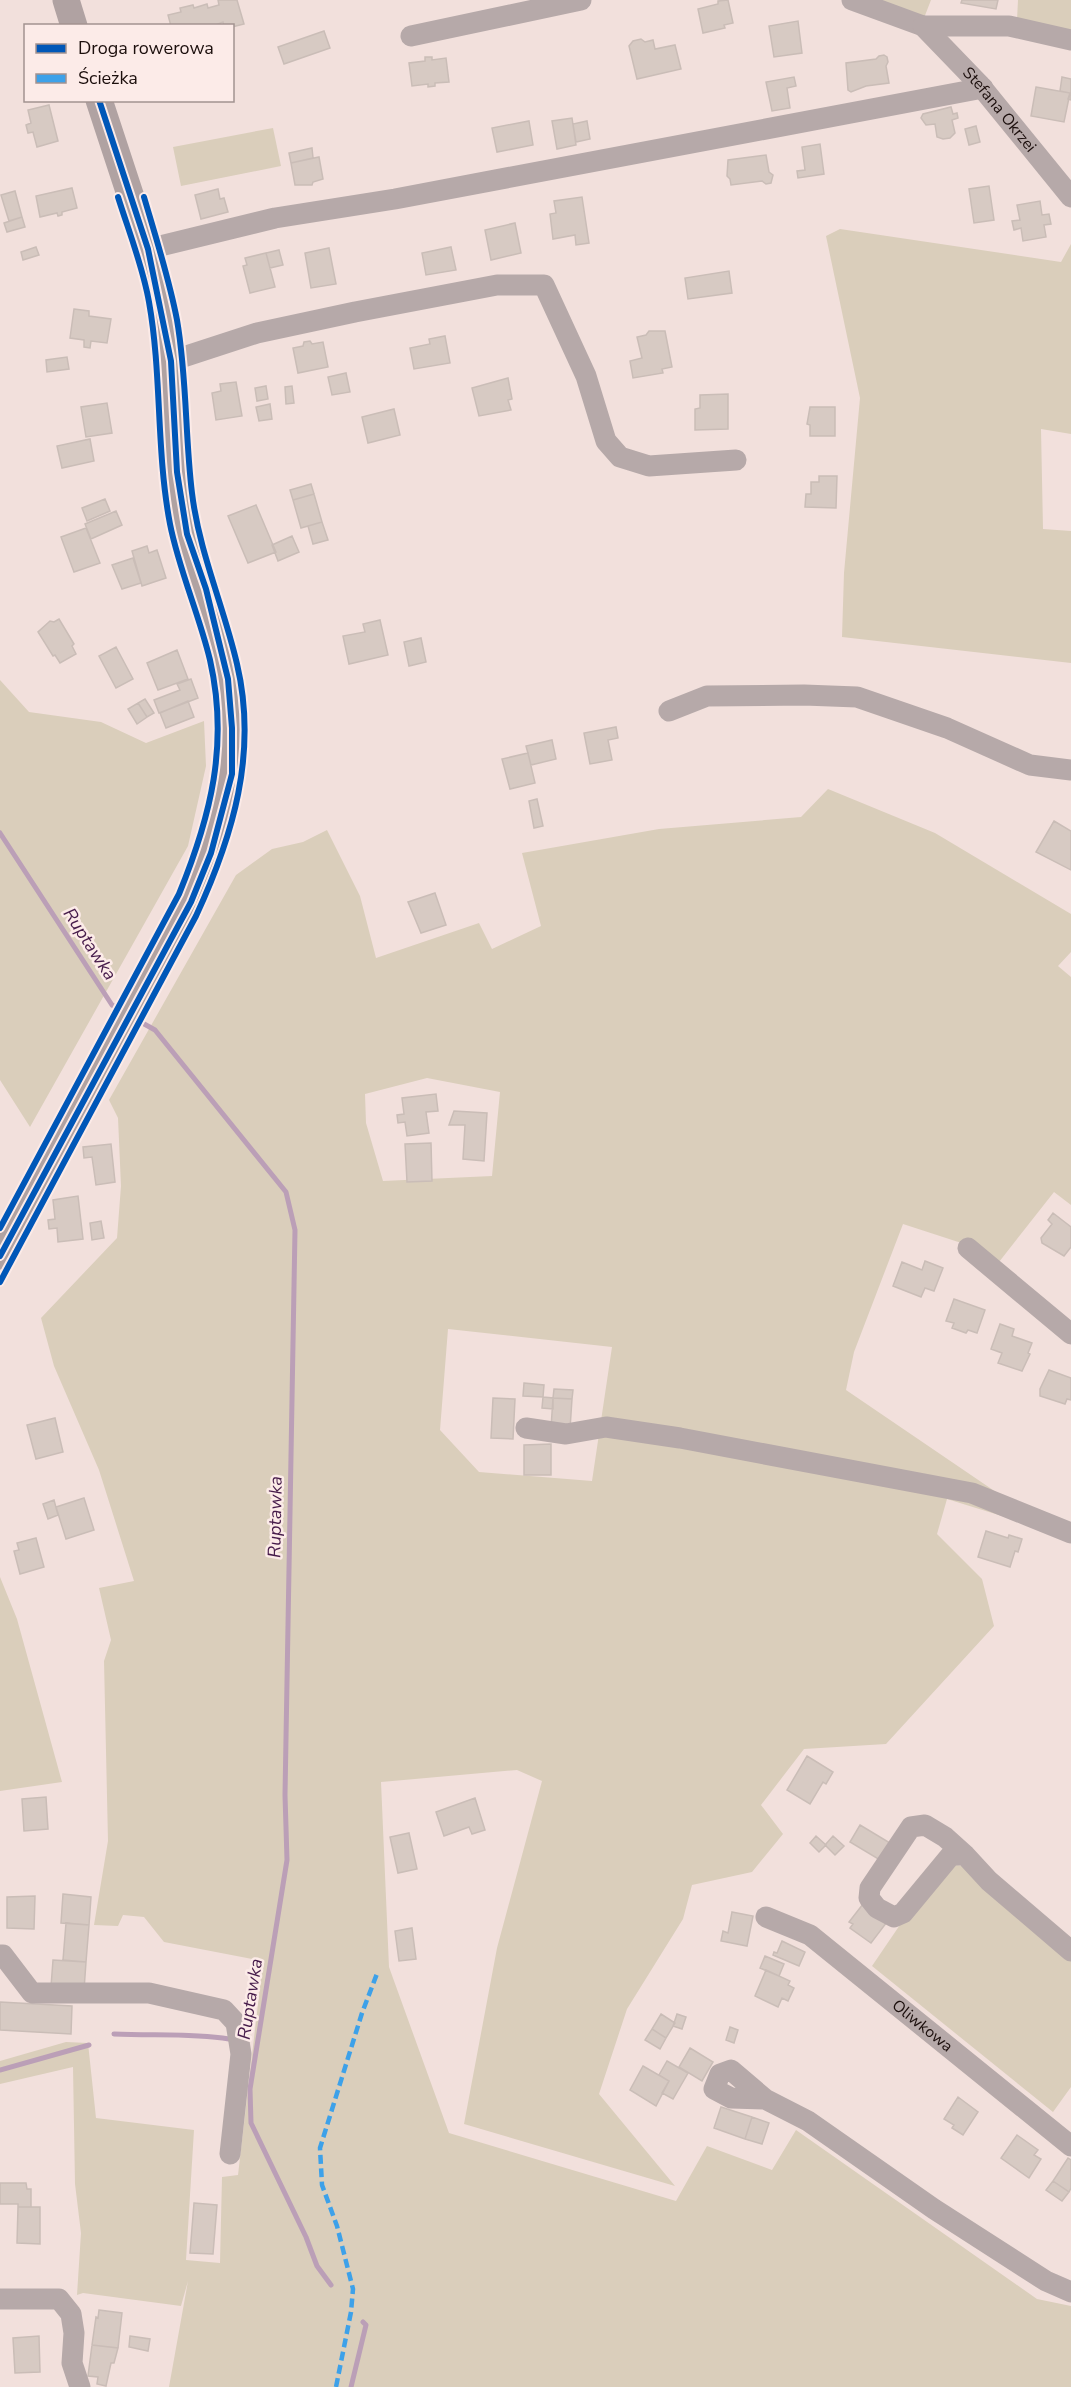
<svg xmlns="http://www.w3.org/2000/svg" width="1071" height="2387" viewBox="0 0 1071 2387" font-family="'Nunito Sans',sans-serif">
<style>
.green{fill:#dacebb;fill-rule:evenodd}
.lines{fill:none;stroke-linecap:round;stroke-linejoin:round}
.stream{stroke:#bb9fb7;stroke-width:5}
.building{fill:#d7cac3;stroke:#cabdb7;stroke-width:1.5}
.minor{stroke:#b6a9a9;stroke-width:21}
.major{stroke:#b0a2a2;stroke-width:27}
.quiet{stroke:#3da1e9;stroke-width:4.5;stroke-dasharray:9 4.5;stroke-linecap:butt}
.cycleway-casing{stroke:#fcebe8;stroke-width:10}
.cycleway{stroke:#0057b8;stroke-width:6}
.labels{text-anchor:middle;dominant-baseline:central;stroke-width:5;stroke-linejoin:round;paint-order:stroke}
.street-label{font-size:16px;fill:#1c0f0d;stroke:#fcebe8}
.water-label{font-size:18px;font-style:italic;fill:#461b4a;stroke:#fcebe8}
</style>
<rect width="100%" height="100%" fill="#f2e0dc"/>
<path class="green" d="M 874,0 L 931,0 L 924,18 Z
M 1018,0 L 1071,0 L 1071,33 L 1017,20 Z
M 273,128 L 281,166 L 181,186 L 173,147 Z
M 840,229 L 1061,262 L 1071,244 L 1071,434 L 1041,429 L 1043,529 L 1071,531 L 1071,663 L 842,637 L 844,573 L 860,398 L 826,236 Z
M 0,680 L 29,712 L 101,722 L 146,743 L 204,721 L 206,766 L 188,846 L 30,1127 L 0,1080 Z
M 828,789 L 935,833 L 1071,914 L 1071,952 L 1058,966 L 1071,977 L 1071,1205 L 1054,1192 L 999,1262 L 986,1251 L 903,1224 L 854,1352 L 846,1390 L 1024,1511 L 1041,1528 L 947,1499 L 937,1534 L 982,1579 L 994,1626 L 886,1744 L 804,1749 L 761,1805 L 783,1834 L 752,1872 L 692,1885 L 683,1919 L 627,2009 L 599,2094 L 675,2186 L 464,2124 L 497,1948 L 542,1781 L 517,1770 L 381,1782 L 389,1967 L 449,2133 L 676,2201 L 707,2146 L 772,2170 L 796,2130 L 1037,2299 L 1071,2306 L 1071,2387 L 169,2387 L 188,2281 L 181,2306 L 83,2293 L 77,2295 L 81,2233 L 75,2184 L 73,2067 L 0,2084 L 0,2061 L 66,2042 L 88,2043 L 96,2118 L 194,2130 L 186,2260 L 220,2263 L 222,2177 L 238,2175 L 263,1961 L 164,1942 L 144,1917 L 123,1915 L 118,1926 L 94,1925 L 108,1841 L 104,1661 L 111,1640 L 99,1588 L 134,1581 L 99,1470 L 54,1366 L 41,1318 L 117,1238 L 121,1186 L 118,1118 L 109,1100 L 236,875 L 272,849 L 303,842 L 327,830 L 360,896 L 376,958 L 479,923 L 492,949 L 541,926 L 522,853 L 659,829 L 801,817 ZM 427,1078 L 500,1092 L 492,1176 L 383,1181 L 366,1123 L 365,1094 ZM 448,1329 L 612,1347 L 592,1481 L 479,1472 L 440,1430 Z
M 0,1577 L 17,1619 L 62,1782 L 0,1791 Z
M 942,1863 L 970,1867 L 1071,1955 L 1071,2087 L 1053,2112 L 872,1966 Z"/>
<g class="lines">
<path class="stream" d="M 0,833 L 112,1005 L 124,1012
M 137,1020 L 155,1030 L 286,1192 L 295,1230 L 285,1795 L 287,1860 L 250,2089 L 251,2123 L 306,2237 L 317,2266 L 331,2285
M 114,2034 C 152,2036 191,2033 229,2039
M 0,2070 L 89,2045
M 351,2387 L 366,2325 L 363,2322"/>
</g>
<path class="building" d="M 218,0 L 237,0 L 244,24 L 232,27 L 224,26 L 223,22 L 213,26 L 171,26 L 168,15 L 181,12 L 180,8 L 193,5 L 194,8 L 207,4 L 208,8 L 219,5 Z
M 728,0 L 733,23 L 724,25 L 725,28 L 703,33 L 698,9 L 718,4 L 718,1 Z
M 962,0 L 998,0 L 996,9 L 961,3 Z
M 798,21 L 802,53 L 774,57 L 769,26 Z
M 324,31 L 330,48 L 284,64 L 278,47 Z
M 641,39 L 645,42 L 653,40 L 655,49 L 675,45 L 681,69 L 637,79 L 629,46 L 633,41 Z
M 884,55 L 887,57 L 888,62 L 886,66 L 889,83 L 866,86 L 851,92 L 848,90 L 846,63 L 876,59 L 879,56 Z
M 425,57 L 432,57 L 432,60 L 446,58 L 449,82 L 435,83 L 435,86 L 428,87 L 428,84 L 412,86 L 409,63 L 425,61 Z
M 794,77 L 796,86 L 787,88 L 790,108 L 772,111 L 766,82 Z
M 1062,77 L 1071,79 L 1071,100 L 1068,99 L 1070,93 L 1060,91 Z
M 1036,87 L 1070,93 L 1064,122 L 1031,116 Z
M 49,105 L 58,141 L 37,147 L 33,132 L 28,133 L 26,125 L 31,123 L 28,110 Z
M 951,107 L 953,114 L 957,113 L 958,118 L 952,120 L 955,133 L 950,138 L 943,139 L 937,137 L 935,124 L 926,125 L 921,118 L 923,114 Z
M 572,118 L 576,145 L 557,149 L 552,121 Z
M 529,121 L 533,145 L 497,152 L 492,128 Z
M 587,121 L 590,139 L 576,142 L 573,124 Z
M 976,126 L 980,142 L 969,145 L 965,129 Z
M 820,144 L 824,174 L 798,178 L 797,171 L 805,170 L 802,147 Z
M 312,148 L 313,158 L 291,163 L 289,153 Z
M 766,155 L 769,172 L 773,175 L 771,183 L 766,184 L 762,181 L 731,185 L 730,179 L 727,176 L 728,160 Z
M 319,157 L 323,179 L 313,182 L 312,185 L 295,185 L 291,163 Z
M 989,186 L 994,220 L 974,223 L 969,189 Z
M 72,188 L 77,208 L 62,212 L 62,215 L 58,216 L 57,213 L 40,217 L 36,196 Z
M 218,189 L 220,199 L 224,198 L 228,212 L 201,219 L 195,195 Z
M 15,191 L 22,217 L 9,221 L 1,195 Z
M 582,197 L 589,243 L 576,245 L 575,235 L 553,239 L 550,214 L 556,213 L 554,201 Z
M 1040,201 L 1042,215 L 1049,214 L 1051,224 L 1044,225 L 1046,237 L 1023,241 L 1021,228 L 1014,230 L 1012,221 L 1020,220 L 1017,205 Z
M 22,217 L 25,227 L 7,232 L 4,223 Z
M 515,223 L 521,253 L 491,260 L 485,230 Z
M 36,247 L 39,255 L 23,260 L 21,252 Z
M 451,247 L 456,270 L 426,275 L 422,253 Z
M 329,248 L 336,284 L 311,288 L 305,253 Z
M 279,250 L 283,265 L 270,268 L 266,253 Z
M 266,253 L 275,287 L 250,293 L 243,266 L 247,265 L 245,258 Z
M 729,271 L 732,293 L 688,299 L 685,278 Z
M 74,309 L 89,311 L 89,316 L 111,319 L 107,343 L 91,341 L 90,348 L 84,347 L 84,340 L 70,338 Z
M 649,331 L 665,331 L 672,367 L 662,369 L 663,373 L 633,378 L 630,361 L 642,358 L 637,337 L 646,335 Z
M 445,336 L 450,363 L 414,369 L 410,348 L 430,344 L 429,339 Z
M 310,341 L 312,344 L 323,342 L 328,367 L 298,373 L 293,348 L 303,346 L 304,342 Z
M 67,357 L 69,369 L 47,372 L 46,360 Z
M 346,373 L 350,392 L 332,395 L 328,377 Z
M 508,378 L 512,399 L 508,400 L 511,410 L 479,416 L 472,388 Z
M 236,382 L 242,416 L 216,420 L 212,393 L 221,391 L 220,384 Z
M 266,386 L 268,399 L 257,401 L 255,388 Z
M 292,386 L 294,403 L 286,404 L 285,387 Z
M 728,394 L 728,429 L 695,430 L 695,409 L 700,408 L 700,395 Z
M 107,403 L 112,433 L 86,437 L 81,407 Z
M 270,404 L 272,419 L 259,421 L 256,407 Z
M 810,407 L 835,407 L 835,436 L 810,436 L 810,425 L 807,424 Z
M 394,409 L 400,435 L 368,443 L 362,417 Z
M 90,439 L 94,461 L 62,468 L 57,446 Z
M 819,476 L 837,476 L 836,508 L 805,507 L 806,494 L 811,494 L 811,482 L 819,482 Z
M 311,484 L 314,494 L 293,500 L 290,490 Z
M 314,494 L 322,522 L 301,528 L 293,500 Z
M 105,499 L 110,511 L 87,521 L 82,508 Z
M 256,505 L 276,552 L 248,563 L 228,516 Z
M 116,511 L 122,525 L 91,539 L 85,524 Z
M 322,522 L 328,540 L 313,544 L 308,526 Z
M 86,528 L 100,563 L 74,572 L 61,537 Z
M 292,536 L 299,552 L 278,561 L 272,545 Z
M 147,546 L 149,553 L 157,550 L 166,578 L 142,586 L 132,551 Z
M 133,558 L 141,583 L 122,589 L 112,565 Z
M 59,619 L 74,644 L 72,646 L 76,654 L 60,663 L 55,655 L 53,656 L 38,632 L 50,621 L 54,622 Z
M 380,620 L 388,655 L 349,664 L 343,636 L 365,632 L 363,624 Z
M 421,638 L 426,662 L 409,666 L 404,642 Z
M 116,647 L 133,679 L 116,688 L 99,656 Z
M 177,650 L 188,679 L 158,690 L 147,663 Z
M 191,679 L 198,698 L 159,713 L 154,700 L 180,690 L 177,684 Z
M 145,699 L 154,713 L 147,717 L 138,703 Z
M 188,701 L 194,717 L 166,728 L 160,713 Z
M 138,703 L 147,717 L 137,724 L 128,709 Z
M 616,727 L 618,738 L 608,740 L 612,760 L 590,764 L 584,733 Z
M 552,740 L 556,759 L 531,765 L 526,746 Z
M 528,753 L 535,783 L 510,789 L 502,759 Z
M 537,799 L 543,826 L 534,828 L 529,801 Z
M 1054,821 L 1071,831 L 1071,870 L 1036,852 Z
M 435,893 L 446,925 L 421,933 L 408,902 Z
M 436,1094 L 438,1111 L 426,1112 L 429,1133 L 407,1136 L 405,1122 L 398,1123 L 397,1115 L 404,1114 L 402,1098 Z
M 454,1111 L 487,1113 L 484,1161 L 463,1159 L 465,1125 L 449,1125 Z
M 431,1143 L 432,1181 L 407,1182 L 405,1144 Z
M 111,1144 L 115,1182 L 96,1185 L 92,1157 L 84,1158 L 83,1147 Z
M 78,1196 L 83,1239 L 58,1242 L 57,1228 L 49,1229 L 48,1220 L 55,1219 L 53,1200 Z
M 1053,1213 L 1071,1227 L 1071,1247 L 1064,1256 L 1042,1243 L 1041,1238 L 1052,1224 L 1048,1220 Z
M 101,1221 L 104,1238 L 92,1240 L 90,1223 Z
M 925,1261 L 943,1268 L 934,1291 L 925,1288 L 921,1297 L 893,1286 L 902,1262 L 922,1270 Z
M 954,1299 L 985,1310 L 977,1333 L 968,1330 L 966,1333 L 952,1328 L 954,1323 L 946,1321 Z
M 1000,1324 L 1014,1329 L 1012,1336 L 1032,1343 L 1028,1353 L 1030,1354 L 1022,1371 L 998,1363 L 1002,1353 L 991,1349 Z
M 1049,1370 L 1071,1378 L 1071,1400 L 1067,1399 L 1065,1404 L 1040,1396 L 1040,1389 Z
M 524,1383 L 544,1385 L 543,1397 L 523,1396 Z
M 554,1389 L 573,1390 L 572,1399 L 553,1398 Z
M 543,1397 L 553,1398 L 553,1409 L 542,1408 Z
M 493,1398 L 515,1399 L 513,1439 L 491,1438 Z
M 553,1398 L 572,1399 L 570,1429 L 551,1428 Z
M 55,1418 L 63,1452 L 36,1459 L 27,1425 Z
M 551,1444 L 551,1475 L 524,1475 L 524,1445 Z
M 84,1498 L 94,1530 L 66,1539 L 56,1507 Z
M 54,1500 L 58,1515 L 48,1519 L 43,1504 Z
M 986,1531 L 1008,1538 L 1009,1535 L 1022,1539 L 1018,1552 L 1015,1551 L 1010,1567 L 978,1557 Z
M 36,1538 L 44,1567 L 20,1574 L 14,1551 L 19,1550 L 17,1543 Z
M 807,1756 L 833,1772 L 826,1784 L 823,1782 L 810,1804 L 787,1790 Z
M 46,1797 L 48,1829 L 24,1831 L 22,1799 Z
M 475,1798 L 485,1830 L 472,1834 L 469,1827 L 444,1836 L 436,1812 Z
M 860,1825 L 890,1843 L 880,1860 L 850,1842 Z
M 409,1833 L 417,1869 L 398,1873 L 390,1837 Z
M 816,1836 L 826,1845 L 819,1852 L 810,1843 Z
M 833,1836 L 844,1846 L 835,1855 L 825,1845 Z
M 63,1894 L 91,1897 L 89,1925 L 61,1923 Z
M 35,1896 L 34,1929 L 7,1928 L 7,1897 Z
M 863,1904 L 887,1922 L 871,1943 L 850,1928 L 853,1924 L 849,1922 Z
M 732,1912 L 753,1916 L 747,1946 L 721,1941 L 723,1931 L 728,1933 Z
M 66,1923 L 89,1925 L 86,1962 L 63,1960 Z
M 412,1928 L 416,1959 L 399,1961 L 395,1931 Z
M 782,1941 L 805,1952 L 799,1966 L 773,1955 L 774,1952 L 777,1953 Z
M 765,1956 L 784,1964 L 779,1976 L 760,1968 Z
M 53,1960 L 86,1962 L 84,1990 L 51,1987 Z
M 766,1970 L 790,1981 L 788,1985 L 794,1988 L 788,2001 L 782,1998 L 778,2007 L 755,1996 Z
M 0,2002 L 72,2006 L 71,2034 L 0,2030 Z
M 661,2014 L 675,2023 L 666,2038 L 652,2029 Z
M 677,2014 L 686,2017 L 682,2029 L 673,2026 Z
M 730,2027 L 738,2030 L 734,2043 L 726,2040 Z
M 652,2029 L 666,2038 L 660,2049 L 645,2040 Z
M 690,2048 L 713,2062 L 702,2081 L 679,2067 Z
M 667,2061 L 688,2073 L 673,2099 L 662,2093 L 669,2081 L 659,2075 Z
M 643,2066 L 669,2081 L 656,2106 L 630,2090 Z
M 958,2097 L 978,2112 L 963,2135 L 952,2128 L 954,2125 L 944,2119 Z
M 721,2107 L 752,2117 L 745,2139 L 714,2128 Z
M 752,2117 L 769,2123 L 762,2144 L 745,2139 Z
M 1017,2135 L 1038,2150 L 1034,2155 L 1041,2159 L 1029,2178 L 1001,2158 Z
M 1068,2158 L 1071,2160 L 1071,2188 L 1069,2192 L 1053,2181 Z
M 1053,2181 L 1069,2192 L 1062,2201 L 1046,2190 Z
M 0,2183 L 26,2183 L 27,2189 L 31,2189 L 31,2207 L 18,2207 L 18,2204 L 0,2204 Z
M 194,2203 L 217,2205 L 213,2254 L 190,2253 Z
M 18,2207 L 40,2207 L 40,2244 L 17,2243 Z
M 99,2310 L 122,2313 L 118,2348 L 92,2345 L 96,2317 L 98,2318 Z
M 39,2336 L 40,2372 L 15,2373 L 13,2338 Z
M 130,2336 L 150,2339 L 148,2351 L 129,2347 Z
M 92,2345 L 118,2348 L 114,2363 L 111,2363 L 106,2386 L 97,2384 L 98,2377 L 88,2376 Z"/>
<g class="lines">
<g class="minor">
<path id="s1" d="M 852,0 L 923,26 L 979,84 L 1071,197"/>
<path d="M 923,26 L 1009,26 L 1071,40"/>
<path d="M 411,36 L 581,0"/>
<path d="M 148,249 L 275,218 L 395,199 L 983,88"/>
<path d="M 171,361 L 257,333 L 355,312 L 497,285 L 544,285 L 586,376 L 606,441 L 620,457 L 649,466 L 736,460"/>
<path d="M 669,711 L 707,696 L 804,695 L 857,697 L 947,728 L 1030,765 L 1071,770"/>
<path d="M 968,1248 L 1071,1334"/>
<path d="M 526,1428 L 566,1434 L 606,1427 L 680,1438 L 972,1493 L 1071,1533"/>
<path d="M 965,1855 L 951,1855 L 903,1913 L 894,1917 L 877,1908 L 869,1898 L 870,1888 L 911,1827 L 925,1825 L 945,1837 L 965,1855 L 989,1881 L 1071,1951"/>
<path id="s2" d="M 766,1917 L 810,1935 L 1071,2146"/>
<path d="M 0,1955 L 3,1955 L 32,1993 L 149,1993 L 224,2010 L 236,2023 L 241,2054 L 230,2154"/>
<path d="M 765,2099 L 731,2098 L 714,2089 L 720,2074 L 731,2070 L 765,2099 L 808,2121 L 934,2209 L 1046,2281 L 1071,2292"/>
<path d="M 0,2299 L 59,2299 L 71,2314 L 74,2333 L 72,2363 L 80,2387"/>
</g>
<path class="major" d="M 66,0 L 74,26
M 0,1256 L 191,902 L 211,853 L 232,774 L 232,728 L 228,679 L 206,589 L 187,534 L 177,472 L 171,361 L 148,249 L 99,100"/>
<path class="quiet" d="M 336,2387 L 351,2312 L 353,2289 L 337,2226 L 322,2185 L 320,2148 L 362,2013 L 378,1971"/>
<defs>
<path id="cycleway" d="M 0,1228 L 179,894 C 211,816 229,744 210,660 C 199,614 179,570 170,524 C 156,451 162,375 149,302 C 143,267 129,232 118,197
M 0,1256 L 191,902 L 211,853 L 232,774 L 232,728 L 228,679 L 206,589 L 187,534 L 177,472 L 171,361 L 148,249 L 99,100
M 0,1282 L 196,916 C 233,836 258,753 237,664 C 224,607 199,552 192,493 C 185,436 187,377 177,320 C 169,278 156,238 144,197"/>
</defs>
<use href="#cycleway" class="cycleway-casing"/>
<use href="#cycleway" class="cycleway"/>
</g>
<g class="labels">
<g class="street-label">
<text stroke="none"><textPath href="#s1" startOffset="189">Stefana Okrzei</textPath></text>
<text stroke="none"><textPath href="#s2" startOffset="192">Oliwkowa</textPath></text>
</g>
<g class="water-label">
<text transform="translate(90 944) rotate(57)">Ruptawka</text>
<text transform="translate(275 1517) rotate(-89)">Ruptawka</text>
<text transform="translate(250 1999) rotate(-81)">Ruptawka</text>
</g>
</g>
<rect x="24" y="24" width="210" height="78" fill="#fcebe8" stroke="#a29390" stroke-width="1.5"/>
<rect x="36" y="44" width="30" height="9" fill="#0057b8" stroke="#a29390" stroke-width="1.5"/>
<text x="78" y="54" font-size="18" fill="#1c0f0d">Droga rowerowa</text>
<rect x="36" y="74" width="30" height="9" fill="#3da1e9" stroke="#a29390" stroke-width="1.5"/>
<text x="78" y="84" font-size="18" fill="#1c0f0d">Ścieżka</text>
</svg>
